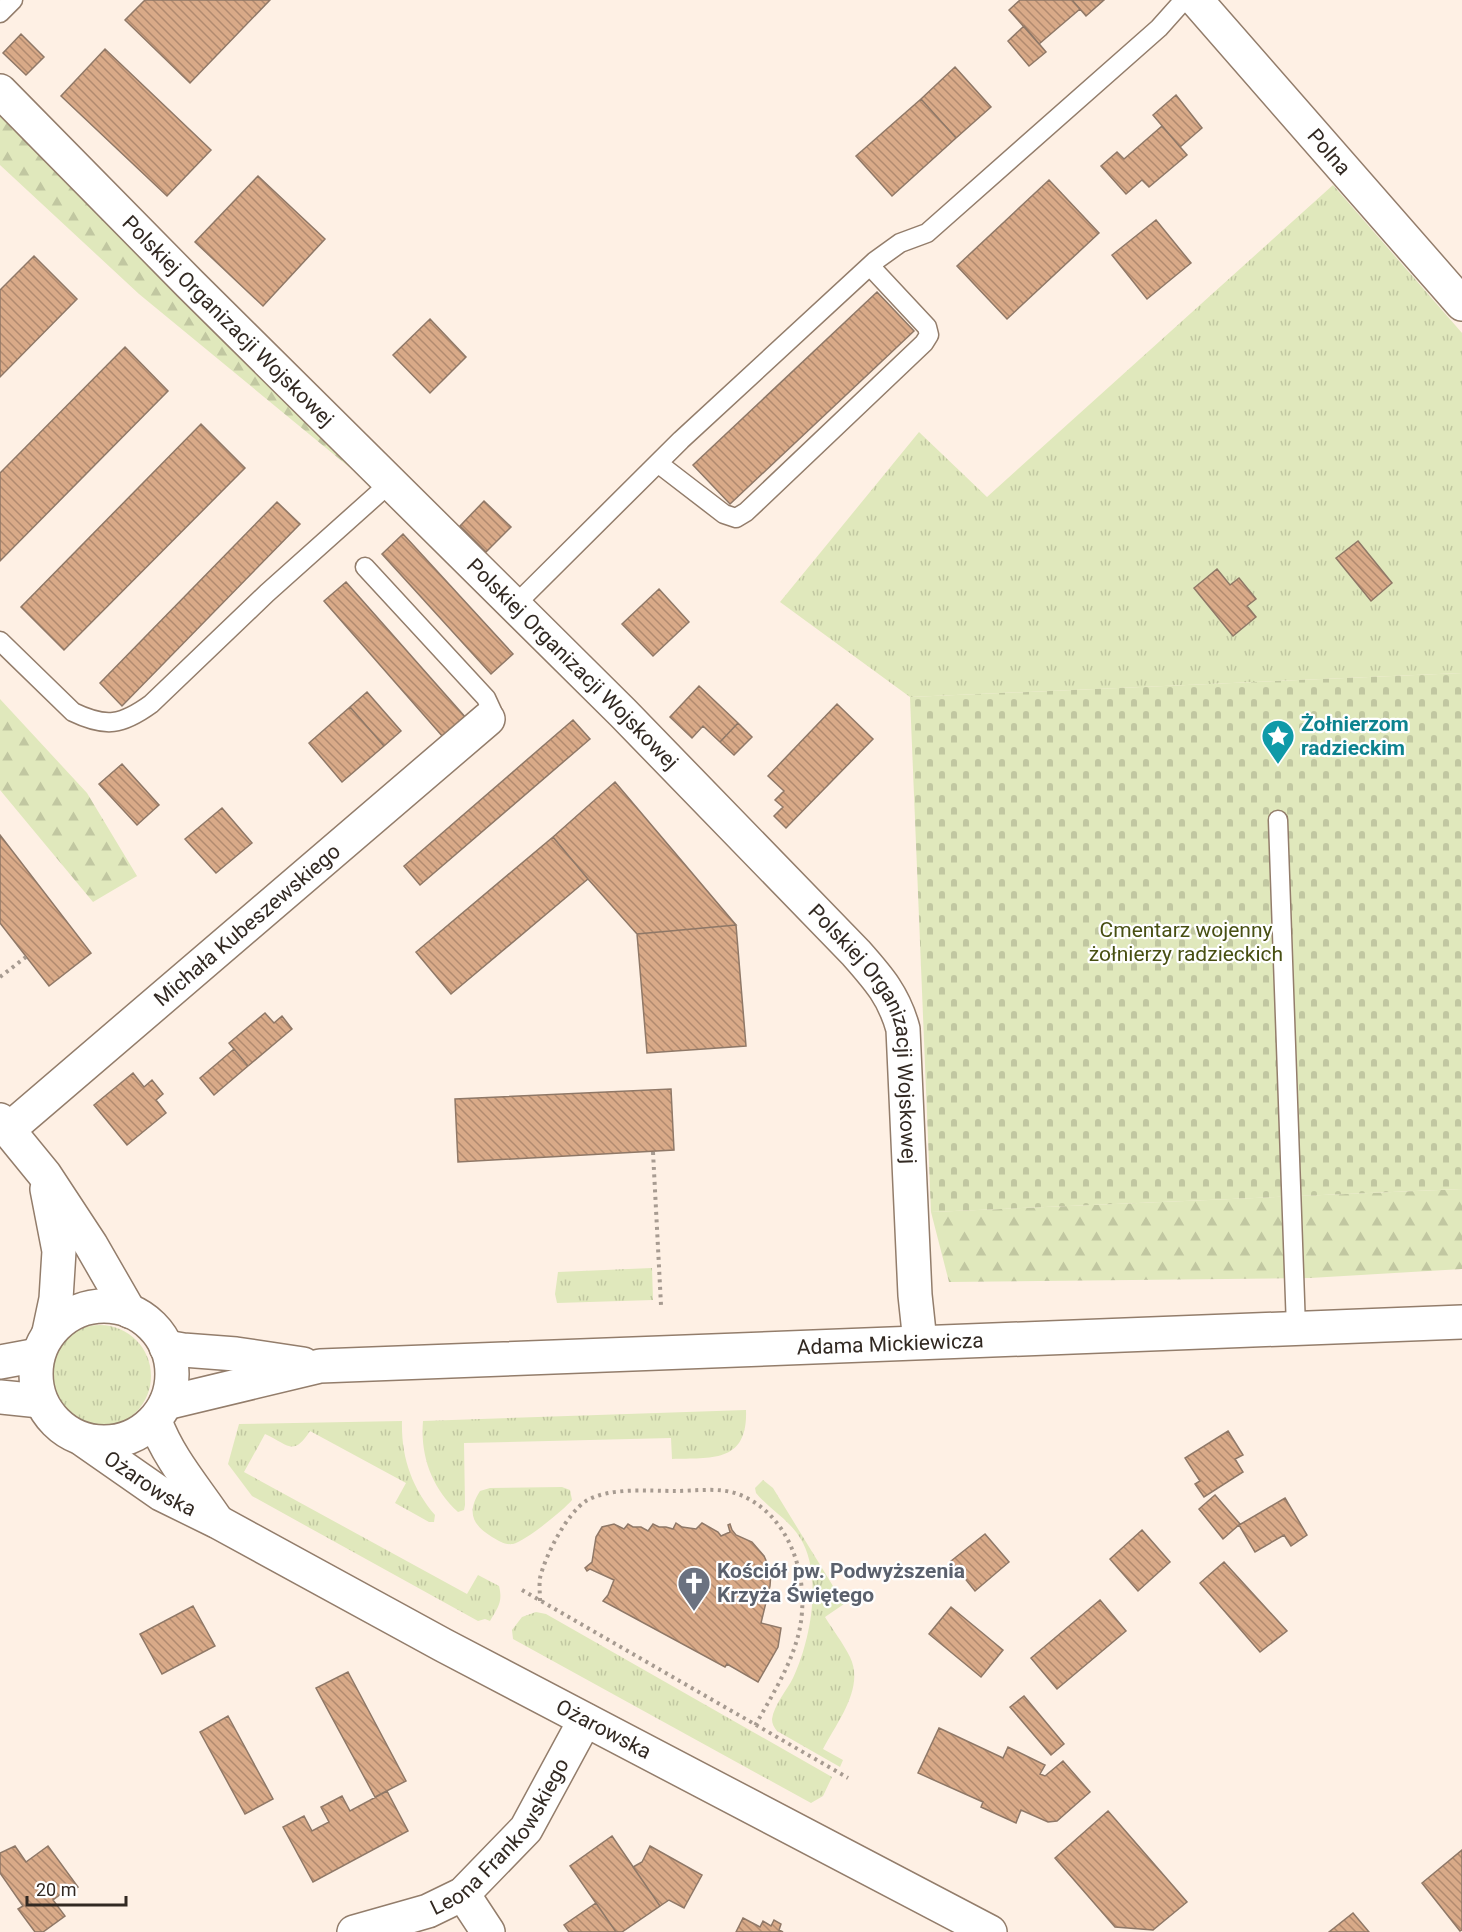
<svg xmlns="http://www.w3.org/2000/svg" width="1462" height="1932" viewBox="0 0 1462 1932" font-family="Roboto,sans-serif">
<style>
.grass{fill:url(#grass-tufts)}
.forest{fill:url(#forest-firs)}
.cemetery{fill:url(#cemetery-stones)}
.building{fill:url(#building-back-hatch);stroke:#8f7867;stroke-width:1.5}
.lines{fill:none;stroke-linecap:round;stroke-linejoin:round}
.lane-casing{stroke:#937d6b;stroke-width:21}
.street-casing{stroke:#937d6b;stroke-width:36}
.secondary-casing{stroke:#937d6b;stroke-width:36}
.path{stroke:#a79b91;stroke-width:4;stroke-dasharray:3 4.5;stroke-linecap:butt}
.lane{stroke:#fff;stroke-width:18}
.street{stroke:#fff;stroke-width:33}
.secondary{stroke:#fff;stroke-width:33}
.labels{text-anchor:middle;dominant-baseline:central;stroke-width:4.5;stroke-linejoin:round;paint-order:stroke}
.street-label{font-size:21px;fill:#322922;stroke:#fff}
.culture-label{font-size:21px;font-weight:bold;fill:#0d838f;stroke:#fff;text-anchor:start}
.park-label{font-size:21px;fill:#474f12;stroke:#fff}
.worship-label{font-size:21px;font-weight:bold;fill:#5b616d;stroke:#fff;text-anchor:start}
</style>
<defs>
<pattern id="grass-tufts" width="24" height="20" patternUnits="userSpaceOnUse" patternTransform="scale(1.5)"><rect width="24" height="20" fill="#e0e8bc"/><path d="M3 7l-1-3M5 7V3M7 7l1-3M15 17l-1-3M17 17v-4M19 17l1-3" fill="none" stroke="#c1c7a1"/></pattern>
<pattern id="forest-firs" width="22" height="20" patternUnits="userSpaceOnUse" patternTransform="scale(1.5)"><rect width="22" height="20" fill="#e0e8bc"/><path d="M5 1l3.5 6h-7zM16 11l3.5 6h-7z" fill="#c1c7a1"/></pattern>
<pattern id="cemetery-stones" width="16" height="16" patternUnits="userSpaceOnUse" patternTransform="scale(1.5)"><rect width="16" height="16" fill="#e0e8bc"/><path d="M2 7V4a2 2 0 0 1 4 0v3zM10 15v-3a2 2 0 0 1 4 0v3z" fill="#c1c7a1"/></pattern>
<pattern id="building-back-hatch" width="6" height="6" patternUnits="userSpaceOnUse" patternTransform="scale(1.5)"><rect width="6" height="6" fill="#d9aa88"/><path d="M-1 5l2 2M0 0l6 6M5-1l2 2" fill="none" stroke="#b18a6f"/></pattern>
</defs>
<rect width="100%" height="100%" fill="#fef0e4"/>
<path class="grass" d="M 1333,185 L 1462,333 L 1462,673 L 910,697 L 780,602 L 919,432 L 987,497 Z
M 652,1268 L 653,1300 L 557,1303 L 555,1294 L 558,1272 Z
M49 1376a51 51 0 1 1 102 0a51 51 0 1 1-102 0Z
M 746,1410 C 748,1463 712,1458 672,1459 L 671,1438 L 464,1443 L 465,1505 L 464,1510 L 458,1512 C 432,1488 420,1456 423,1421 Z
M 402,1421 C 401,1457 412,1488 435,1515 L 434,1522 L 429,1522 L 395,1503 L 406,1483 L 310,1431 C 293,1457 289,1445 265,1434 L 244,1472 L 467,1594 L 478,1575 L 499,1586 C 503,1602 498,1607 490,1621 L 485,1619 L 478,1621 L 252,1496 L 228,1464 L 239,1424 Z
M 763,1480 L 773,1488 L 844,1604 L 825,1617 C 833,1630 843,1643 850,1657 C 865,1688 837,1722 823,1749 L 843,1760 L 840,1767 L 777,1731 C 774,1727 772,1724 772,1719 C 774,1705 787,1690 793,1678 C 810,1642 822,1581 803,1543 C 792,1521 771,1511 756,1493 L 755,1488 Z
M 562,1487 L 570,1490 L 572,1500 C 564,1510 524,1542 513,1544 C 504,1545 499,1541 492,1537 C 473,1525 466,1513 480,1491 L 490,1488 Z
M 536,1612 L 546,1614 L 832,1777 L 823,1796 L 811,1803 L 513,1639 L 512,1630 L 522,1617 Z"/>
<path class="forest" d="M 0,112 L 360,476 L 139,294 L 0,165 Z
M 0,699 L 87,793 L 137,876 L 93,902 L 0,790 Z
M 1462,1189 L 1462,1269 L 1310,1278 L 949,1282 L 931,1212 Z"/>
<path class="cemetery" d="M 1462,673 L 1462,1189 L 931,1212 L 910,697 Z"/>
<path class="building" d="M 145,0 L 270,0 L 190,83 L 125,20 Z
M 1020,0 L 1072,0 L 1080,9 L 1039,44 L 1009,10 Z
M 1072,0 L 1104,0 L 1086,16 Z
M 1024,26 L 1046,52 L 1029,66 L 1008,41 Z
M 21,34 L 44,57 L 26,75 L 3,53 Z
M 105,49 L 211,150 L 167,196 L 61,96 Z
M 955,67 L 991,107 L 956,138 L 921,99 Z
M 1176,95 L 1202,128 L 1180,147 L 1153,115 Z
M 921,99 L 956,138 L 892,196 L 856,156 Z
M 1162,126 L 1187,155 L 1149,187 L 1142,180 L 1126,194 L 1101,166 L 1117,152 L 1124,159 Z
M 258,176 L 325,239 L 263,306 L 195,242 Z
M 1049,180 L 1099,233 L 1007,319 L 957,266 Z
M 1156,220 L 1191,263 L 1147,299 L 1112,255 Z
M 34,256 L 77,299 L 0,377 L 0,290 Z
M 877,292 L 914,331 L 730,504 L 693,465 Z
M 430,319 L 466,357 L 430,393 L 393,355 Z
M 125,347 L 168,391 L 0,561 L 0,473 Z
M 201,424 L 245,468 L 64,650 L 21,607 Z
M 484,501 L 511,527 L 486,552 L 460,526 Z
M 277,502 L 300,524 L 122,706 L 100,683 Z
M 403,534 L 513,654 L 491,674 L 382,554 Z
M 1358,541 L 1392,583 L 1371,601 L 1336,558 Z
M 1217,569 L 1230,585 L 1239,578 L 1256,599 L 1247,606 L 1256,617 L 1233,636 L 1194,588 Z
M 346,582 L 466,718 L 443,737 L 324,601 Z
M 659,589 L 689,622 L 653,656 L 622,624 Z
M 699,686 L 738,723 L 720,742 L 703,726 L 692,738 L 670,717 Z
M 367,692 L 401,731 L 384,746 L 350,707 Z
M 837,704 L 873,739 L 786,828 L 774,816 L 783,807 L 775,800 L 784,791 L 768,776 Z
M 350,707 L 384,746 L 342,782 L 309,743 Z
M 573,720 L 590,739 L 420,885 L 404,866 Z
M 738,723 L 752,737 L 734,755 L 720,742 Z
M 122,764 L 159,805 L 137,825 L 99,784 Z
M 615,782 L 736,925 L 637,934 L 588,879 L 553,837 Z
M 222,808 L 252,843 L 216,873 L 185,839 Z
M 0,835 L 91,953 L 49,986 L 0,923 Z
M 553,837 L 588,879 L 451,994 L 416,952 Z
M 736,925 L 746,1046 L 647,1053 L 637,934 Z
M 265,1013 L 274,1023 L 282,1016 L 292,1029 L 248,1066 L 229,1043 Z
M 234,1049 L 248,1066 L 214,1095 L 200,1078 Z
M 133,1073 L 144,1087 L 152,1080 L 163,1094 L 156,1100 L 166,1113 L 127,1145 L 94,1105 Z
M 671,1089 L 674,1150 L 458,1162 L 455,1099 Z
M 1228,1431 L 1243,1455 L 1235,1459 L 1243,1472 L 1204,1497 L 1195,1484 L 1200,1481 L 1185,1458 Z
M 1215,1495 L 1240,1524 L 1223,1539 L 1199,1509 Z
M 1285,1498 L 1307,1535 L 1291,1546 L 1284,1535 L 1255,1552 L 1239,1525 Z
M 676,1523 L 682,1527 L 696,1529 L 702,1523 L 718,1532 L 721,1536 L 730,1532 L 728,1525 L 730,1524 L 732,1530 L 736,1535 L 752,1542 L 764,1556 L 771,1572 L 770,1586 L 761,1623 L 781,1628 L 778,1647 L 758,1682 L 727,1664 L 725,1667 L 603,1601 L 608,1595 L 614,1580 L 590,1569 L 587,1571 L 585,1568 L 592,1562 L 596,1537 L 602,1527 L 614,1524 L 624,1529 L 628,1524 L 633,1527 L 641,1527 L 648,1531 L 653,1524 L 659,1527 L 666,1527 L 673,1529 Z
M 1142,1530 L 1170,1562 L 1138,1591 L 1110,1559 Z
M 985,1534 L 1009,1562 L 975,1591 L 951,1561 Z
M 1224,1562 L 1287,1631 L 1260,1652 L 1200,1583 Z
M 1100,1600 L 1126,1631 L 1057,1689 L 1031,1658 Z
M 193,1606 L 215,1646 L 162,1674 L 140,1634 Z
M 951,1607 L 1003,1650 L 981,1677 L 929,1634 Z
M 348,1672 L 406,1781 L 375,1797 L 316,1688 Z
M 1024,1696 L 1064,1744 L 1051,1755 L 1010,1707 Z
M 228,1716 L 273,1799 L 245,1814 L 200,1732 Z
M 939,1728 L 1003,1758 L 1008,1747 L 1045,1765 L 1040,1774 L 1045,1776 L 1063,1761 L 1090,1792 L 1057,1821 L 1048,1822 L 1021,1810 L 1016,1823 L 981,1807 L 983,1802 L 918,1773 Z
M 387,1791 L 408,1831 L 313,1882 L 283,1827 L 304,1816 L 312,1831 L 329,1822 L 321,1807 L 342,1796 L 350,1811 Z
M 1108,1811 L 1187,1902 L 1153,1930 L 1115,1927 L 1055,1858 Z
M 612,1836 L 660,1906 L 622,1932 L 616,1932 L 570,1866 Z
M 15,1846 L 26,1862 L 48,1846 L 78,1887 L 64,1897 L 61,1894 L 53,1900 L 65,1916 L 43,1932 L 35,1932 L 18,1909 L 23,1906 L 0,1873 L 0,1853 Z
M 650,1846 L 702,1875 L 684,1908 L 669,1900 L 660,1906 L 633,1867 L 642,1862 Z
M 1462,1850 L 1462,1930 L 1460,1931 L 1422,1883 Z
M 596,1903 L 616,1932 L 569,1932 L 564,1925 Z
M 1353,1913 L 1369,1932 L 1329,1932 Z
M 743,1918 L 760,1927 L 763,1921 L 771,1926 L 774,1920 L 781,1924 L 779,1930 L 783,1932 L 736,1932 Z"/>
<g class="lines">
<defs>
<path id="lane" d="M 0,13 L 13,0
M 659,464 L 724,514 L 736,518 L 746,512 L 924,343 L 929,335 L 927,327 L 870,266
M 365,567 L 486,698 L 492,711 L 488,719
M 515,605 L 681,440 L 875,261 L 900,243 L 927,233 L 1159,28 L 1184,0
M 0,641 L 73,712 C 106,728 122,725 151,704 L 267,593 L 390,483
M 1278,820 L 1296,1328"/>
<g id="street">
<path id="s1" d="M 1196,0 L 1462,304"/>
<path id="s2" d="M 0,91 L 190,284 L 623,713 L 856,953 C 879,979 894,996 903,1029 L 915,1295 L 920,1342"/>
<path d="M 0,1120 L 45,1175 L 91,1245 L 129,1311"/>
<path id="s3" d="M 8,1130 L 488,719"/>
<path d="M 47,1189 L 59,1251 L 56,1299 L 49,1332"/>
<path d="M 463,1894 L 488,1932"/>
<path id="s4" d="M 354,1932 L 428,1911 L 463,1894 L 526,1829 L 585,1720"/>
</g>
<g id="secondary">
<circle cx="104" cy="1374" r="68"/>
<path d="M 166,1347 L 183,1350 L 236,1354 L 303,1364"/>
<path d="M 0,1362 L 38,1355"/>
<path d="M 0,1397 L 40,1401"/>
<path id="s5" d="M 166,1403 L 320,1366 L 1462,1322"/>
<path d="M 155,1421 C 169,1459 195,1488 217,1521"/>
<path id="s6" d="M 85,1441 L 161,1494 L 218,1522 L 443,1645 L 990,1932"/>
</g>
</defs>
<use href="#lane" class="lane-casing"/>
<use href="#street" class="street-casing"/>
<use href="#secondary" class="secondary-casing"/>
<path class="path" d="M 0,977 L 26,957
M 653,1152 L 661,1305
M 522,1590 L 848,1778
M 540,1601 C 540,1593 539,1585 540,1578 C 545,1556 567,1513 586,1501 C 609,1487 649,1491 675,1491 C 695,1491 719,1487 738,1494 C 791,1514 811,1580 799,1632 C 791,1666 772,1695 755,1726"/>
<use href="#lane" class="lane"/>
<use href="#street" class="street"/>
<use href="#secondary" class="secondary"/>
</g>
<defs>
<symbol id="sight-pin" viewBox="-11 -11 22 30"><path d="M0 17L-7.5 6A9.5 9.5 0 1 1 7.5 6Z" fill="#0f9aa8" stroke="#fff"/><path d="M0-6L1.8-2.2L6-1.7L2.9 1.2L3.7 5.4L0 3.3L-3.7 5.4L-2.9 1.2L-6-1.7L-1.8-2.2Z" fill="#fff"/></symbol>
<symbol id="church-pin" viewBox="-11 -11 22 30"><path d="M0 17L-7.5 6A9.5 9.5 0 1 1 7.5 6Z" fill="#6b7280" stroke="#fff"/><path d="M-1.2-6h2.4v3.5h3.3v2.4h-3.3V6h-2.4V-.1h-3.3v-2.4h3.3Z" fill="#fff"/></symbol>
</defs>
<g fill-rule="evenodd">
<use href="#sight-pin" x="1259" y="717" width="38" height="52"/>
<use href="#church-pin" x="675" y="1564" width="38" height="52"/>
</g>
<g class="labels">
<g class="street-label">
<text stroke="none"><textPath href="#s1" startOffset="202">Polna</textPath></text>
<text stroke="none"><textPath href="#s2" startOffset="324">Polskiej Organizacji Wojskowej</textPath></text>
<text stroke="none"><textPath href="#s2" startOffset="810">Polskiej Organizacji Wojskowej</textPath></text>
<text stroke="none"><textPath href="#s3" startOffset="315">Michała Kubeszewskiego</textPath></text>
<text stroke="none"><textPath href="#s2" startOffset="1296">Polskiej Organizacji Wojskowej</textPath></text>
<text stroke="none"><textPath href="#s5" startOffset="729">Adama Mickiewicza</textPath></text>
<text stroke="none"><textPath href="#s6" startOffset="78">Ożarowska</textPath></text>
<text stroke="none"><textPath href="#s6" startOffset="594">Ożarowska</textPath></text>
<text stroke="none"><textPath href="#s4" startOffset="183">Leona Frankowskiego</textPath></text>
</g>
<g class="culture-label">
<text x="1301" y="724">Żołnierzom<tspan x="1301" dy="24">radzieckim</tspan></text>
</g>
<g class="park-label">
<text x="1186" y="930">Cmentarz wojenny<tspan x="1186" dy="24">żołnierzy radzieckich</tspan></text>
</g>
<g class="worship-label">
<text x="717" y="1571">Kościół pw. Podwyższenia<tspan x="717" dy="24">Krzyża Świętego</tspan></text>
</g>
</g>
<path d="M27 1896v9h99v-9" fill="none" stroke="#322922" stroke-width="3"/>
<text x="36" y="1896" font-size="18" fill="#322922" stroke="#ffffff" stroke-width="4.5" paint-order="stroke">20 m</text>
</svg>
